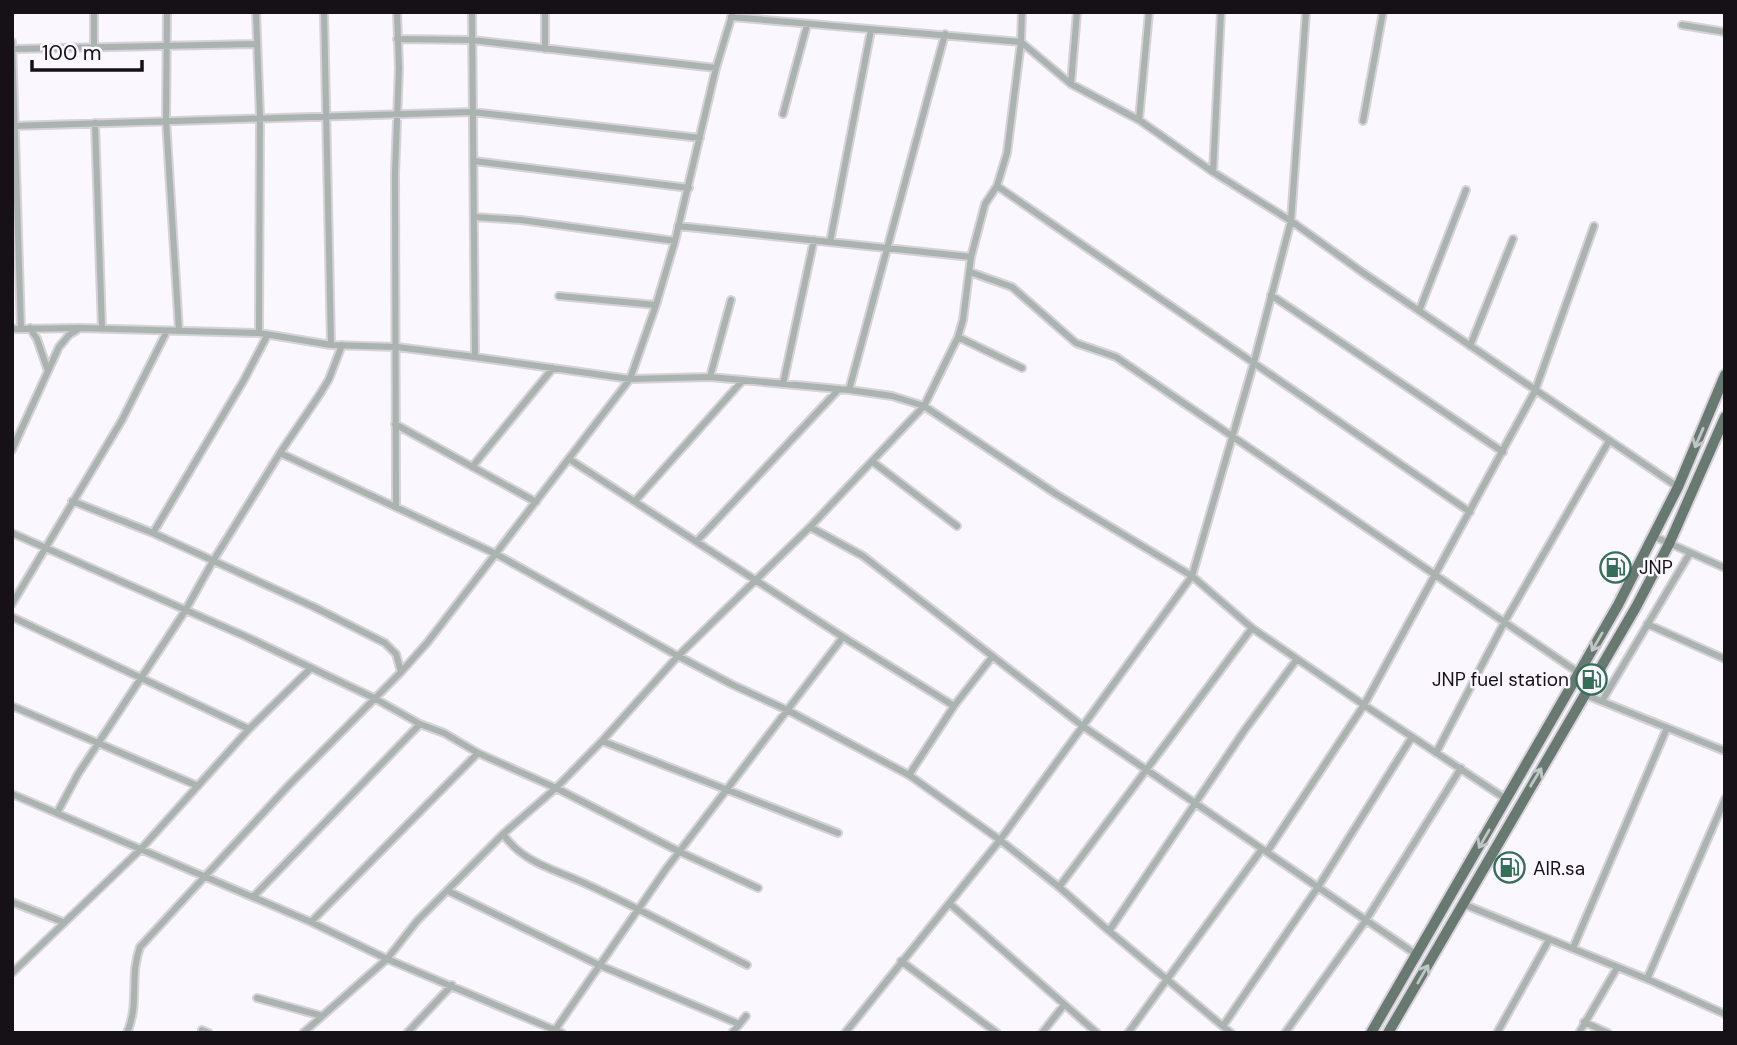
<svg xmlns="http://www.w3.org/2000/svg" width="1737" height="1045" viewBox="0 0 1737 1045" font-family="'DM Sans',sans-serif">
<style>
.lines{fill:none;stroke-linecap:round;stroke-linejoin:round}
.minor-casing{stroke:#d6d2d9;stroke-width:10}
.primary-casing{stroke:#d6d2d9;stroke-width:14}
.minor{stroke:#aab3af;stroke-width:6}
.primary{stroke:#687972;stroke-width:10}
.oneway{stroke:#c0c5c6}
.labels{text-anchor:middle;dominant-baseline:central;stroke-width:5;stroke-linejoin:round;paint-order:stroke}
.poi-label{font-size:19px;fill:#151117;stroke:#fbf7fe;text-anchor:start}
</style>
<rect width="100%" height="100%" fill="#fbf7fe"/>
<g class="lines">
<defs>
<path id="minor" d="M 94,12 L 94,47
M 167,12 L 166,120 L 179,331
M 256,12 L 260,117 L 259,333
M 324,12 L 331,345
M 472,12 L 475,357
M 545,12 L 545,49
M 1022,12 L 1021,42 L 1071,84 L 1139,120 L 1213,172 L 1291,221 L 1362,272 L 1678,487
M 1682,25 L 1725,32
M 397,39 L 472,40 L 716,68
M 12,42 L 21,329
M 12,49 L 257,44
M 1071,84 L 1077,12
M 783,114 L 807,25
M 1139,120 L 1149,12
M 1363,121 L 1383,12
M 95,123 L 102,329
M 12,126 L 472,112 L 700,138
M 474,161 L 689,188
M 1213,172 L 1221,12
M 997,186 L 1470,512
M 474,217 L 521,220 L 675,241
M 678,226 L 971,257
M 830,242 L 871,30
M 970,272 L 1012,287 L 1076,343 L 1116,357 L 1579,673
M 1271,295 L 1503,452
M 559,296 L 656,305
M 1419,311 L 1466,190
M 30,328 L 37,339 L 48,371
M 12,329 L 80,328 L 259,333 L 331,345 L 397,347 L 475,357 L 630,379 L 710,377 L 849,390 L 892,396 L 924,406 L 1056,494 L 1192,576 L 1252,628 L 1364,705 L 1506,799
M 958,337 L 1022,368
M 1470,346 L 1513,239
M 710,377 L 731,300
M 783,384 L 814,240
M 849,390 L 945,34
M 395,424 L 536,502
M 12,450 L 59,347 L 69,335 L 77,330
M 280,453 L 496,554 L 678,656 L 731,684 L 787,710 L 909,775 L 1000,840 L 1059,887 L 1109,931 L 1231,1033
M 569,459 L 843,637 L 954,706
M 873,462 L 957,526
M 472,467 L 553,368
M 72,501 L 153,533 L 314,607 L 385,643 L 396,654 L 401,672
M 635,501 L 743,380
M 396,506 L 395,173 L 399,68 L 397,12
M 810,527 L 863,556 L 1084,727 L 1417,955
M 12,533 L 249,638 L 374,698 L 420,724 L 444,733 L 478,753 L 556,788 L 680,852 L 758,888
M 153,533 L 244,380 L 267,336
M 1653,536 L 1725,568
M 697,541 L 839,389
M 12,604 L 122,420 L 167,331
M 12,617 L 249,729
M 1647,624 L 1725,659
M 1586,695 L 1725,751
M 1602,701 L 1690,553
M 12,706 L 198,786
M 602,741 L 838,833
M 1436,753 L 1505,621 L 1609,441
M 909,775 L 954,706 L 992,657
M 12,794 L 311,922 L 387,959 L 562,1033
M 57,813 L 78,774 L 185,611 L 213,561 L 280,453 L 320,394 L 329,379 L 342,345
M 503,834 C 523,863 554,869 584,883 C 639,908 693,938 747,965
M 1267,852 L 1364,705 L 1535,391 L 1594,226
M 1059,887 L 1252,628
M 448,891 L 599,965 L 739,1024
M 253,897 L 420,724
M 12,902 L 63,922
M 950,904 L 1097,1033
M 1463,904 L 1647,979 L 1725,1014
M 311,922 L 478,753
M 1109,931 L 1244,731 L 1297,659
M 1573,948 L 1667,728
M 901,961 L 997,1033
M 12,973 L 141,849 L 249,729 L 310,669
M 1647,979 L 1725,799
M 257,998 L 322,1016
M 1584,1022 L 1608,1033
M 1223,1026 L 1318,887 L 1412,737
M 202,1030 L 209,1033
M 555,1030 L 666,869 L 843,637
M 127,1033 C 140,1002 129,977 140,947 L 289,785 L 401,672 L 427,643 L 630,379 L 656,305 L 675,241 L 716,68 L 733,12
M 303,1033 L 387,959 L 417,921 L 503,834 L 556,788 L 602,741 L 678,656 L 810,527 L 924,406 L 958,337 L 963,320 L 971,257 L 976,238 L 985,204 L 997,186 L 1007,153 L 1021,42 L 731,17
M 407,1033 L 452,985
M 732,1033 L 746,1016
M 845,1033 L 1000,840 L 1192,576 L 1254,362 L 1291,221 L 1306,12
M 1042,1033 L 1064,1005
M 1128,1033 L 1262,849
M 1285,1033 L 1366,920 L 1461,768
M 1497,1033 L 1549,940
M 1579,1033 L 1617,968"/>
<path id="primary" d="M 1371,1033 L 1618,605 L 1678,487 L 1725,375
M 1388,1033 L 1636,607 L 1669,544 L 1725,417"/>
</defs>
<use href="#minor" class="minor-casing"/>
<use href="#primary" class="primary-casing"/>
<use href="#minor" class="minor"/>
<use href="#primary" class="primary"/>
</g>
<defs><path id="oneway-shaft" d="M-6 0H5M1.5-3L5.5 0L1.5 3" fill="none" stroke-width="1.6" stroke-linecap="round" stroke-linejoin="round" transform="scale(1.75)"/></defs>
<g class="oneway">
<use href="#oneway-shaft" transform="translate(1699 438) rotate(113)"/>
<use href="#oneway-shaft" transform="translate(1597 642) rotate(120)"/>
<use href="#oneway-shaft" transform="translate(1536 777) rotate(-59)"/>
<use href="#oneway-shaft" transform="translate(1484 839) rotate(120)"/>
<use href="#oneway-shaft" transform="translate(1423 974) rotate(-60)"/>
</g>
<defs>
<symbol id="fuel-ring" viewBox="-11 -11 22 22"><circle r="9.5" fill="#fbf7fe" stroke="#356f59" stroke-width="1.5"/><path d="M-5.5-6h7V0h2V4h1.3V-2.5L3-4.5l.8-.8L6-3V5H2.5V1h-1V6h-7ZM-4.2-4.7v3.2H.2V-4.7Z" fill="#356f59"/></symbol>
</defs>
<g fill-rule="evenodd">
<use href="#fuel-ring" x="1598" y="550" width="35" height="35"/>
<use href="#fuel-ring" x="1574" y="662" width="35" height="35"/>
<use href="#fuel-ring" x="1492" y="850" width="35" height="35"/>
</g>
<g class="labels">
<g class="poi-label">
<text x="1639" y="567">JNP</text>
<text x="1569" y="679" text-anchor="end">JNP fuel station</text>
<text x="1533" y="868">AIR.sa</text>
</g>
</g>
<rect width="1737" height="1045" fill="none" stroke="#151117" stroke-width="28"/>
<path d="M32 60v10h110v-10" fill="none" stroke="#151117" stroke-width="3.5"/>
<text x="42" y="60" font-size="21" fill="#151117" stroke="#fbf7fe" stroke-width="5" paint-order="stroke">100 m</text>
</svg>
